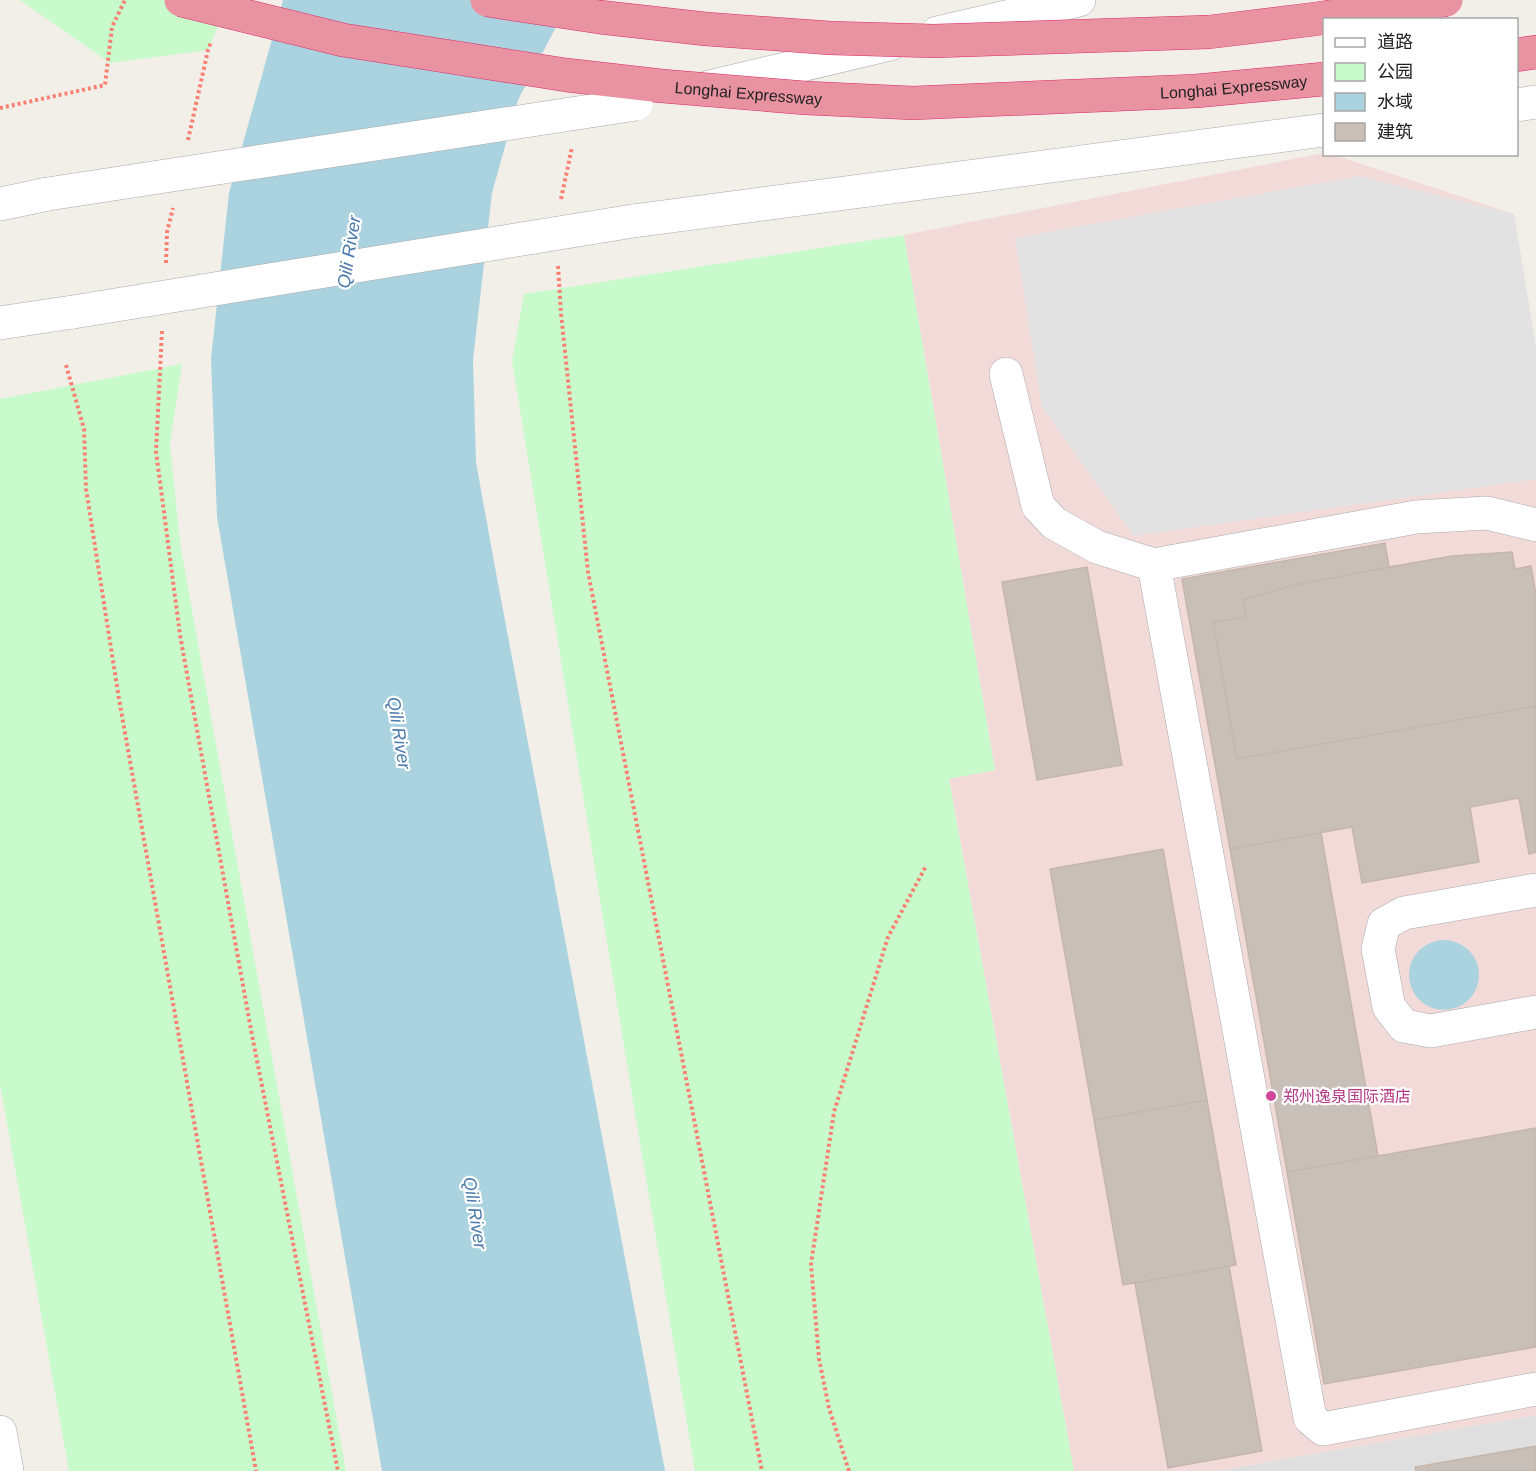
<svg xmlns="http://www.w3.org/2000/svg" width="1536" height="1471" viewBox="0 0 1536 1471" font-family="Arial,'Noto Sans SC',sans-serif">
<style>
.residential{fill:#e0dfdf}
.commercial{fill:#f2dad9}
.park{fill:#c8facc}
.parking{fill:#e2e2e2}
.water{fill:#aad3df}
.building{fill:#c7bfb8;stroke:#c4b6ab;stroke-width:1.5}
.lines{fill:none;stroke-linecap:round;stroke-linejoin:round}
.minor-casing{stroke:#a9a9a9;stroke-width:34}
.highway-casing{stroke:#dc2a67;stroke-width:34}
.path{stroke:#fa8072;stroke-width:4;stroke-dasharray:3 3;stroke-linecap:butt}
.minor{stroke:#fff;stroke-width:33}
.highway{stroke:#e892a2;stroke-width:33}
.minor-bridge-casing{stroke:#a9a9a9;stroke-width:34;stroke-linecap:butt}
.highway-bridge-casing{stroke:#dc2a67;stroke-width:34;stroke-linecap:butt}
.minor-bridge{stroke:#fff;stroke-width:33}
.highway-bridge{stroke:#e892a2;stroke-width:33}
.hotel-dot{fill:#d1479c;stroke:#fff;stroke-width:2}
.labels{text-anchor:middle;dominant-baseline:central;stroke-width:4.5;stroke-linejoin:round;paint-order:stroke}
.street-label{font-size:16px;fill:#222;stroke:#fff}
.hotel-label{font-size:16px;fill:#b23c85;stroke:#fff;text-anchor:start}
.water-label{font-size:18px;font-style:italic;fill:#4a7aab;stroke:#fff}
</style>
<rect width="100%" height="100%" fill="#f2efe9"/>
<path class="residential" d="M 1536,1415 L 1536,1471 L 1216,1471 Z"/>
<path class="commercial" d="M 1324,153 L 1324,154 L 1334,155 L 1514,214 L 1536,347 L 1536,1415 L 1216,1471 L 1074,1471 L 949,778 L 995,770 L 904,235 Z"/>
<path class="park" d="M 20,0 L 229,0 L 208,50 L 110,63 Z
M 904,235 L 995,770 L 949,779 L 1074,1471 L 695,1471 L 633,1101 L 512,361 L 524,294 Z
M 182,364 L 170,444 L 180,543 L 346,1471 L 69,1471 L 0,1084 L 0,399 Z"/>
<path class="parking" d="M 1359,176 L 1514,214 L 1536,347 L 1536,479 L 1134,536 L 1042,407 L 1015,238 Z"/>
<path class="water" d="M 283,0 L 570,0 L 518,100 L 492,193 L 473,360 L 476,462 L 494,562 L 665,1471 L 382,1471 L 217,517 L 211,359 L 229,193 Z
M1409 975a35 35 0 1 1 70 0a35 35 0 1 1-70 0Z"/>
<path class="building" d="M 1385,543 L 1389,567 L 1290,586 L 1243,600 L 1246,617 L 1213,622 L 1237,759 L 1536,706 L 1536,852 L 1529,854 L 1519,798 L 1470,807 L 1479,862 L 1362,883 L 1352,827 L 1230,849 L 1182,579 Z
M 1512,552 L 1515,569 L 1531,566 L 1536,595 L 1536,706 L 1237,759 L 1213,622 L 1246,617 L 1243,600 L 1290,586 L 1389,567 L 1452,556 Z
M 1087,567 L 1122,765 L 1037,780 L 1002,582 Z
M 1321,833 L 1378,1156 L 1287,1172 L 1230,849 Z
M 1163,849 L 1207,1100 L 1094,1120 L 1050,869 Z
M 1207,1100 L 1236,1265 L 1123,1285 L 1094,1120 Z
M 1536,1128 L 1536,1347 L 1324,1384 L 1287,1172 Z
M 1229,1266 L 1262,1451 L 1168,1468 L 1135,1283 Z
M 1536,1446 L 1536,1471 L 1416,1471 L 1415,1467 Z"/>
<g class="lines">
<defs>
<path id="minor" d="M 937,33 L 1079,0
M 709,87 L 890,44
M 1516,105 L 1536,102
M 0,204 L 48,194
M 633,221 L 1324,130
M 0,323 L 73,312
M 1006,374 L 1038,506 L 1054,523 L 1097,547 L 1154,565 L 1416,517 L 1487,513 L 1536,525
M 1154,565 L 1310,1418 L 1323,1429 L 1536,1389
M 1536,890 L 1404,913 L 1384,924 L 1378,949 L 1389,1007 L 1404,1026 L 1431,1031 L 1536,1012
M 0,1432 L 7,1471"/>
<path id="highway" d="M 1516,55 L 1536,52"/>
</defs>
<use href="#minor" class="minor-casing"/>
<use href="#highway" class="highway-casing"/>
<path class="path" d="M 0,108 L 105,85 L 112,27 L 125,0
M 188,140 L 208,50 L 211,42
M 561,199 L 572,147
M 166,263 L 167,232 L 173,208
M 558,266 L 561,313 L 588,572 L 762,1471
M 162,331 L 156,451 L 180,635 L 251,1030 L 338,1471
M 66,365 L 84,429 L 86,489 L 119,699 L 256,1471
M 849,1471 L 829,1408 L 819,1359 L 811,1264 L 834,1112 L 888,937 L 926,866"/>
<use href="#minor" class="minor"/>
<use href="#highway" class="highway"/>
<defs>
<path id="minor-bridge" d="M 48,194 L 636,104
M 73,312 L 633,221"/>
<g id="highway-bridge">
<path id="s1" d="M 181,0 L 343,40 L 566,75 L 662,86 L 806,98 L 913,103 L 1196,91 L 1324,79"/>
<path d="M 487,0 L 599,17 L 706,29 L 830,38 L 934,41 L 1209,32 L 1315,19 L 1446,0"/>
</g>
</defs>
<use href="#minor-bridge" class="minor-bridge-casing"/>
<use href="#highway-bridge" class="highway-bridge-casing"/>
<use href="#minor-bridge" class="minor-bridge"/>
<use href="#highway-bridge" class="highway-bridge"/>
</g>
<circle class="hotel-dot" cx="1271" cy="1096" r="6"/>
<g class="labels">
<g class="street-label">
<text stroke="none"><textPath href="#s1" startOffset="1062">Longhai Expressway</textPath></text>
<text stroke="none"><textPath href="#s1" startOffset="576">Longhai Expressway</textPath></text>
</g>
<g class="hotel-label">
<text x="1283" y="1096">郑州逸泉国际酒店</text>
</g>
<g class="water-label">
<text transform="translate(349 252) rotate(-81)">Qili River</text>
<text transform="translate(399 733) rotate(81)">Qili River</text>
<text transform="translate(475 1213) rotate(81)">Qili River</text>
</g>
</g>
<rect x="1323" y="18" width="195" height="138" fill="#ffffff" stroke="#a7a7a7" stroke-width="1.5"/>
<rect x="1335" y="38" width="30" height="9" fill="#ffffff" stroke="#a7a7a7" stroke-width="1.5"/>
<text x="1377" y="48" font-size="18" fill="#222222">道路</text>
<rect x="1335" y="63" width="30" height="18" fill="#c8facc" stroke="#a7a7a7" stroke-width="1.5"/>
<text x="1377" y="78" font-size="18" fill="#222222">公园</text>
<rect x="1335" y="93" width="30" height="18" fill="#aad3df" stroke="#a7a7a7" stroke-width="1.5"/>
<text x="1377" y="108" font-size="18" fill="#222222">水域</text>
<rect x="1335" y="123" width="30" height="18" fill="#c7bfb8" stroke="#a7a7a7" stroke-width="1.5"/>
<text x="1377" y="138" font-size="18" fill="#222222">建筑</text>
</svg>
